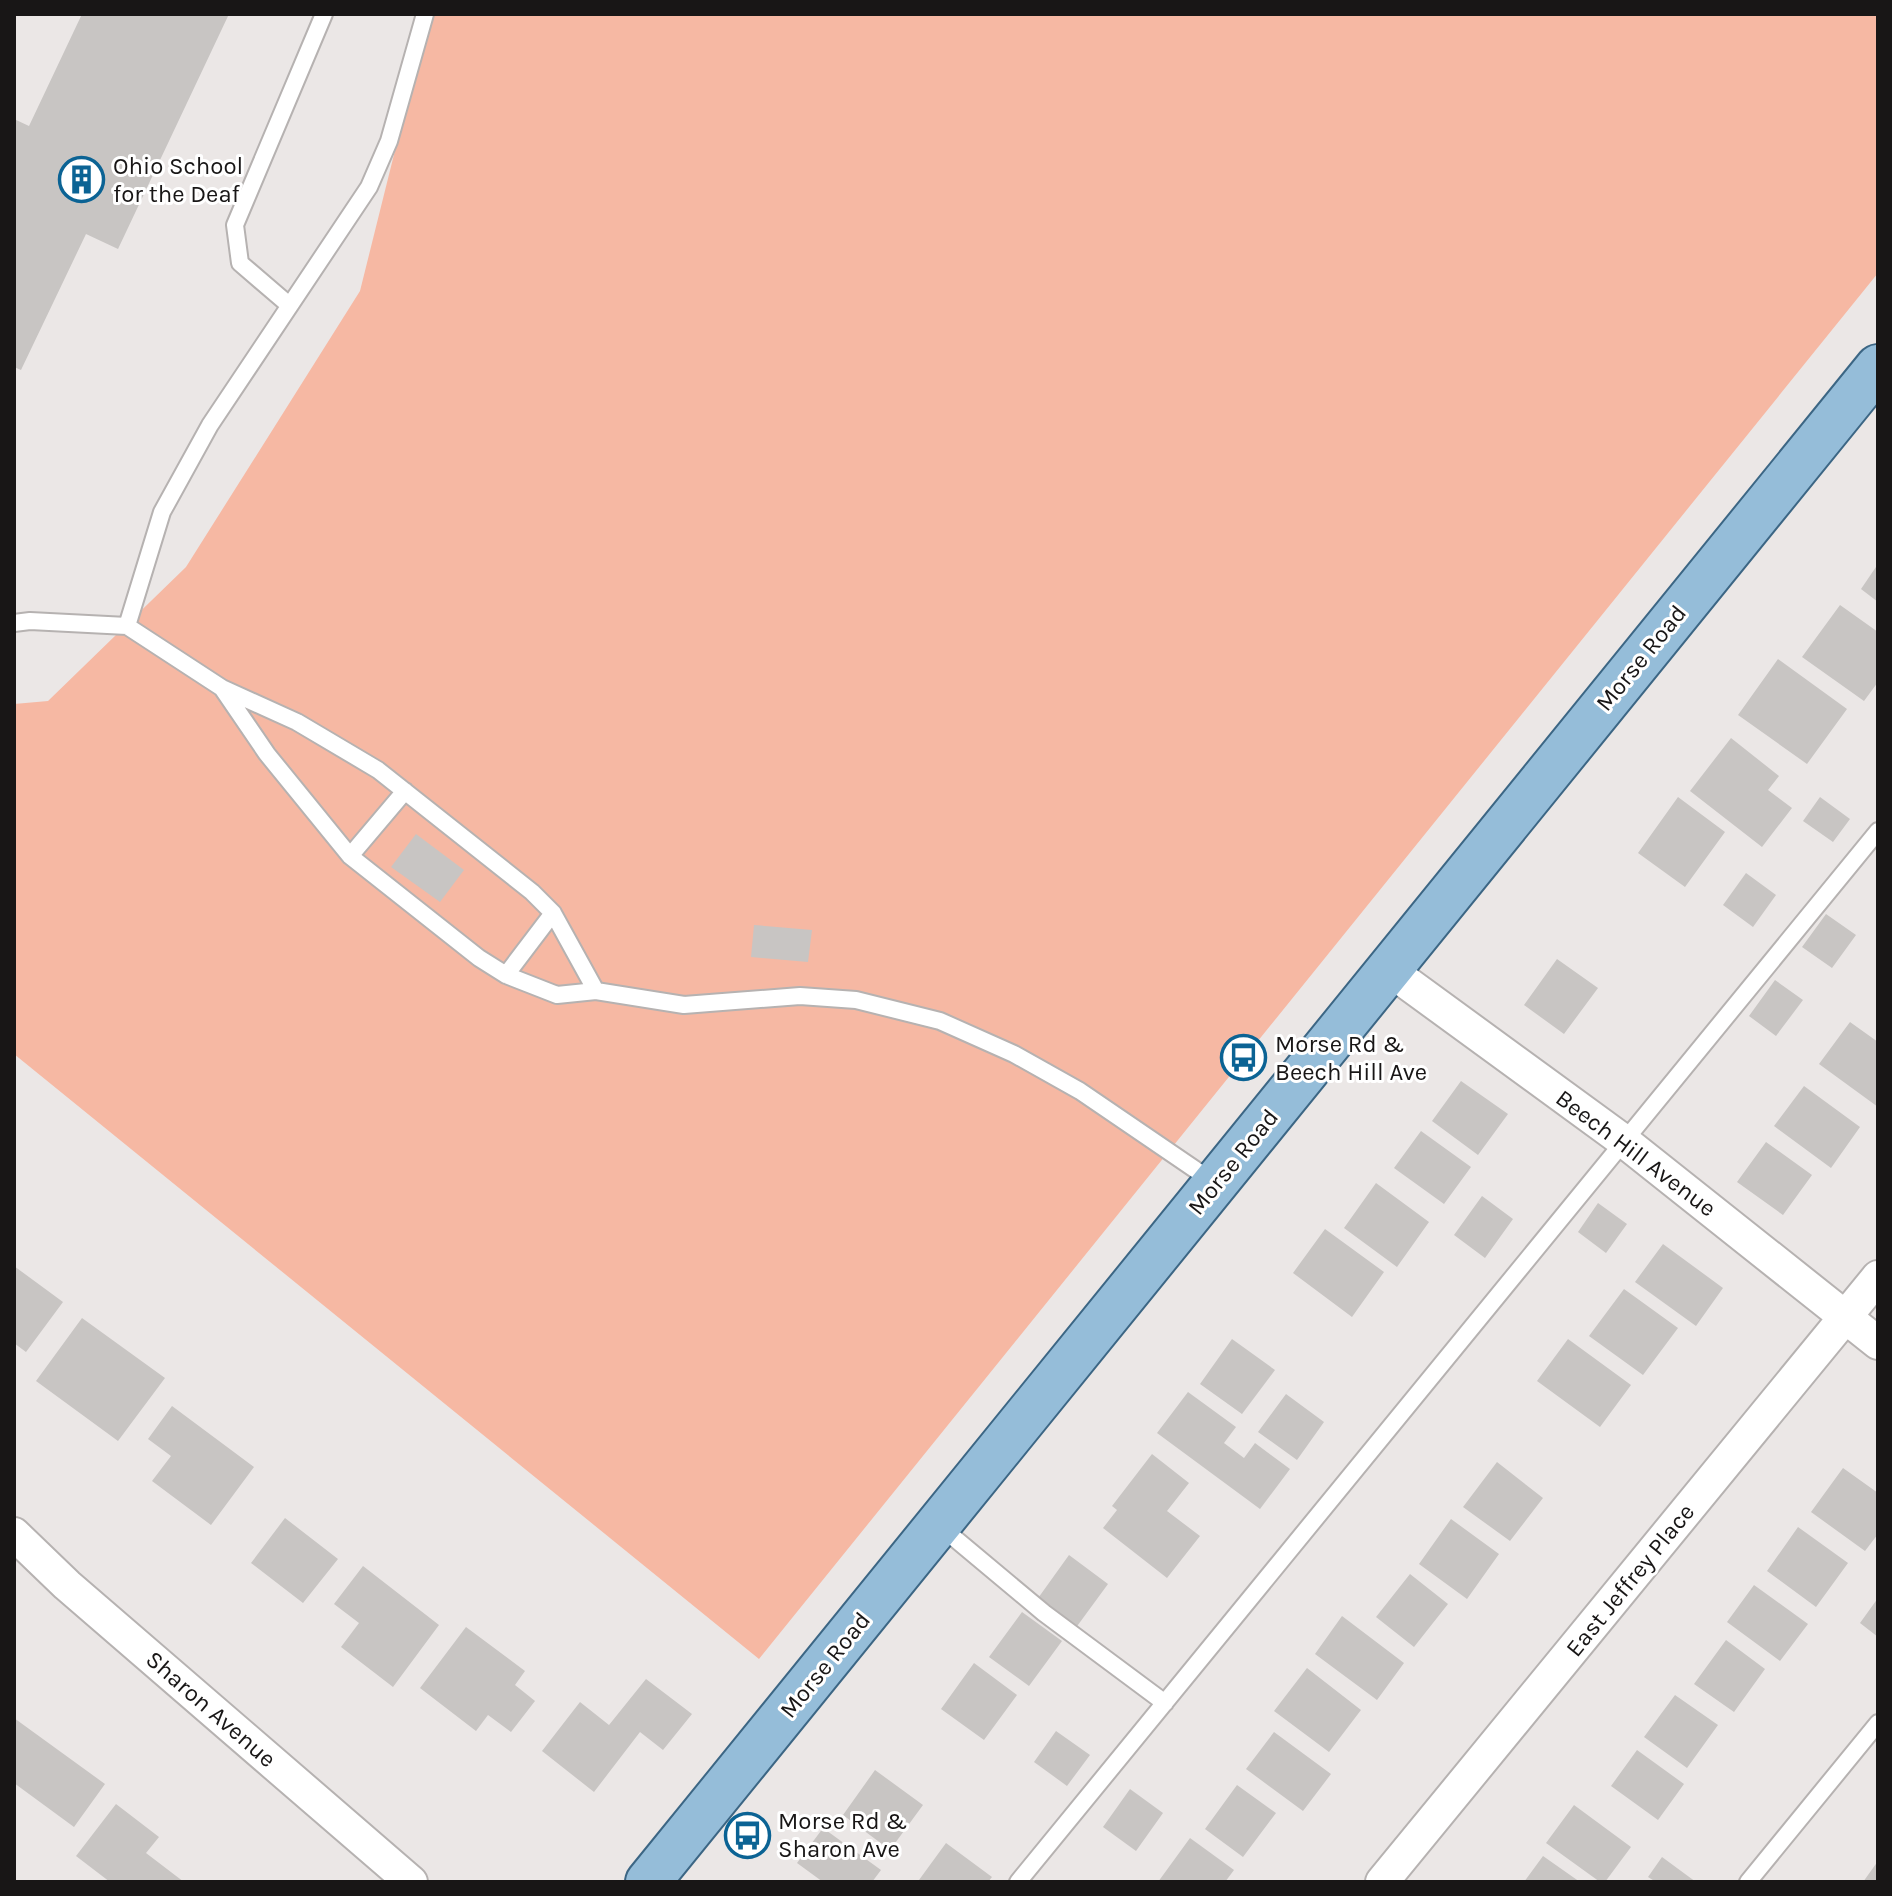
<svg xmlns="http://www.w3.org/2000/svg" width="1892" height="1896" viewBox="0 0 1892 1896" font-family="Karla,sans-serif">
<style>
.green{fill:#f6b8a3}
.building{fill:#c8c5c3}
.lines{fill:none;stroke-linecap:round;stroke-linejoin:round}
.lane-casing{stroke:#b6b2b1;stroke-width:20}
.street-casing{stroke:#b6b2b1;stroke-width:36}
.primary-casing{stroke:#3c6684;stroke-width:48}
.lane{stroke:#fff;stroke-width:16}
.street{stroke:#fff;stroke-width:32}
.primary{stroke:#95bdd9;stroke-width:44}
.labels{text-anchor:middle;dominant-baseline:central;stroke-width:6;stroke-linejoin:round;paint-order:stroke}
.poi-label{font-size:24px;fill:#181616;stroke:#fff;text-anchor:start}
.street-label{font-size:24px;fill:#181616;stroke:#fff}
</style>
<rect width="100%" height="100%" fill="#ebe7e6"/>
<path class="green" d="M 429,14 L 1878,14 L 1878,273 L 759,1659 L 14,1054 L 14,704 L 48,701 L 186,567 L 360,291 Z"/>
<path class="building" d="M 82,14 L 229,14 L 118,249 L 86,234 L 21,370 L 14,367 L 14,119 L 29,126 Z
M 1878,564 L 1878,602 L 1861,589 Z
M 1840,605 L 1878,632 L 1878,682 L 1864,701 L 1802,657 Z
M 1778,659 L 1847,709 L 1807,764 L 1738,715 Z
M 1731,738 L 1779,776 L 1768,790 L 1792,808 L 1762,847 L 1690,791 Z
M 1678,797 L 1725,832 L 1685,887 L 1638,853 Z
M 1820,797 L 1850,819 L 1833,842 L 1803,821 Z
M 416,834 L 464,870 L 440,902 L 391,867 Z
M 1746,873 L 1776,895 L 1753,927 L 1723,905 Z
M 1826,914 L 1856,935 L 1832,968 L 1802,947 Z
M 754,925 L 812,930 L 808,962 L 751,957 Z
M 1557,959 L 1598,988 L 1564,1034 L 1524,1005 Z
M 1775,980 L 1803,1000 L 1776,1036 L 1749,1016 Z
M 1850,1022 L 1878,1042 L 1878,1107 L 1819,1064 Z
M 1461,1081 L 1508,1114 L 1478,1155 L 1432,1121 Z
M 1804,1086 L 1860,1127 L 1831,1168 L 1774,1126 Z
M 1421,1131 L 1471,1167 L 1444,1204 L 1394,1168 Z
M 1766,1142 L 1812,1175 L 1783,1215 L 1737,1182 Z
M 1376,1183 L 1429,1222 L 1397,1267 L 1344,1228 Z
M 1482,1196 L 1513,1219 L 1485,1258 L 1454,1235 Z
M 1598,1203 L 1627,1224 L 1606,1253 L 1578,1232 Z
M 1325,1229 L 1384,1272 L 1352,1317 L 1293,1273 Z
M 1663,1244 L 1723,1288 L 1696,1326 L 1635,1282 Z
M 14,1266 L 63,1302 L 26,1352 L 14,1343 Z
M 1624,1289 L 1678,1328 L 1643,1375 L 1589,1336 Z
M 82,1318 L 165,1378 L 118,1441 L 36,1381 Z
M 1232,1339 L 1275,1370 L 1242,1414 L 1200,1384 Z
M 1568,1339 L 1631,1385 L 1600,1427 L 1537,1381 Z
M 1188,1392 L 1236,1427 L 1224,1443 L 1244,1458 L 1255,1443 L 1290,1469 L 1260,1509 L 1157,1433 Z
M 1286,1394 L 1324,1422 L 1297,1460 L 1258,1432 Z
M 172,1406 L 254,1467 L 211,1525 L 152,1481 L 171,1456 L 148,1439 Z
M 1152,1454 L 1189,1483 L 1167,1511 L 1200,1536 L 1167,1578 L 1103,1528 L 1117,1510 L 1112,1506 Z
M 1497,1462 L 1543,1498 L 1510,1541 L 1463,1507 Z
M 1843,1468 L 1878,1493 L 1878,1534 L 1865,1551 L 1811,1512 Z
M 285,1518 L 338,1559 L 303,1603 L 251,1563 Z
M 1451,1519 L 1499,1554 L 1467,1599 L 1419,1564 Z
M 1798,1527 L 1848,1563 L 1816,1607 L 1767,1571 Z
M 1069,1555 L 1108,1584 L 1075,1629 L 1036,1601 Z
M 363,1566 L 439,1625 L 393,1687 L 341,1647 L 359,1623 L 334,1604 Z
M 1410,1574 L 1448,1604 L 1414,1647 L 1376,1617 Z
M 1754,1585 L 1808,1624 L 1780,1661 L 1727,1622 Z
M 1878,1598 L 1878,1637 L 1860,1623 Z
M 1022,1612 L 1062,1641 L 1029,1686 L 989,1657 Z
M 1342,1616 L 1404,1663 L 1377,1700 L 1315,1654 Z
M 466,1627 L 525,1671 L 515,1685 L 535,1701 L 511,1732 L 488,1715 L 476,1731 L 420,1688 Z
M 1726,1640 L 1765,1669 L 1734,1712 L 1694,1684 Z
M 974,1663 L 1017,1695 L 984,1740 L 941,1709 Z
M 1307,1668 L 1361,1710 L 1329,1752 L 1274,1711 Z
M 646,1679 L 692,1714 L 663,1750 L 640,1732 L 594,1792 L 542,1751 L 580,1702 L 609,1725 Z
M 1675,1695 L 1718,1725 L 1687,1768 L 1644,1737 Z
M 14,1718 L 105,1784 L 74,1827 L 14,1783 Z
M 1056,1731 L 1090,1755 L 1067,1786 L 1034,1762 Z
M 1274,1732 L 1331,1774 L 1303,1811 L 1246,1769 Z
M 1637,1750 L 1684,1784 L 1658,1820 L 1611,1786 Z
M 875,1770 L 923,1805 L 890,1850 L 843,1815 Z
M 1237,1785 L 1276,1813 L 1243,1857 L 1205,1829 Z
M 1130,1789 L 1163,1813 L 1136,1851 L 1103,1827 Z
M 116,1804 L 159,1837 L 146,1853 L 184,1882 L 110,1882 L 76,1856 Z
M 1574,1805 L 1631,1847 L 1605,1882 L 1600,1882 L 1546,1843 Z
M 823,1828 L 881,1870 L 872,1882 L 823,1882 L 797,1863 Z
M 1190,1838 L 1234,1870 L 1225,1882 L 1158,1882 Z
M 946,1843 L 992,1877 L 988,1882 L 919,1880 Z
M 1543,1856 L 1580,1882 L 1524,1882 Z
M 1662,1857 L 1696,1882 L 1656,1882 L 1648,1877 Z
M 1878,1861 L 1878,1882 L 1863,1882 Z"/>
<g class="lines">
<defs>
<path id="lane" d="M 289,305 L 240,263 L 235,225 L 324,14
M 14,623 L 30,621 L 127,626 L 222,688 L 297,722 L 378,770 L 532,892 L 553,913 L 596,991
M 127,626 L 162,512 L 210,425 L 369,187 L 389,141 L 425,14
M 222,688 L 267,754 L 350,856 L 479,958 L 506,975 L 557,995 L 596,991 L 684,1005 L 800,996 L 856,1000 L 940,1021 L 1014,1054 L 1080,1091 L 1215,1183
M 350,856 L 405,791
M 506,975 L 553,913
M 940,1526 L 1044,1613 L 1165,1703
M 1018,1882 L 1878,831
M 1748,1882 L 1878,1723"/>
<path id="street" d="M 1388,969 L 1625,1142 L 1878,1343
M 14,1534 L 67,1585 L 411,1882
M 1382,1882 L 1878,1277"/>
<path id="primary" d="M 648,1882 L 1878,367"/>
</defs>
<use href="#lane" class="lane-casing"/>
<use href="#street" class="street-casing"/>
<use href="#primary" class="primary-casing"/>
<use href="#lane" class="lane"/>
<use href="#street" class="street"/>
<use href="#primary" class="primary"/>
</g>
<defs>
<symbol id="building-ring" viewBox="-11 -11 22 22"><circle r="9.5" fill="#fff" stroke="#0b6394" stroke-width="1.5"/><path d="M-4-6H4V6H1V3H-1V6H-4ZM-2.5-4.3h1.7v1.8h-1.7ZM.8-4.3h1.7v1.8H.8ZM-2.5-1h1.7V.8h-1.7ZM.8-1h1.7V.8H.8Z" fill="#0b6394"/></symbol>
<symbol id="bus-ring" viewBox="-11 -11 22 22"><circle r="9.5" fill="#fff" stroke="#0b6394" stroke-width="1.5"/><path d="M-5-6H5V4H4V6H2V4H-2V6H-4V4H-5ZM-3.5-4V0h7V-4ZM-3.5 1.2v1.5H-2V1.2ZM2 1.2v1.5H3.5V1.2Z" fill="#0b6394"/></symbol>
</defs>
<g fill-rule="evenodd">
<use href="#building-ring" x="56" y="154" width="51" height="51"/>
<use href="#bus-ring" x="1218" y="1032" width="51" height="51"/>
<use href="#bus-ring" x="722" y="1810" width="51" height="51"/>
</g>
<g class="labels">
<g class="poi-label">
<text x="113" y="166">Ohio School<tspan x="113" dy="28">for the Deaf</tspan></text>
<text x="1275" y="1044">Morse Rd &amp;<tspan x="1275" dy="28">Beech Hill Ave</tspan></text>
<text x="778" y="1821">Morse Rd &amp;<tspan x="778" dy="28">Sharon Ave</tspan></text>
</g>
<g class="street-label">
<text transform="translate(1641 658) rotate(-51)">Morse Road</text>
<text transform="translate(1636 1153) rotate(37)">Beech Hill Avenue</text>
<text transform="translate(1233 1162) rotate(-51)">Morse Road</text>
<text transform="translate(1630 1580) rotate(-51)">East Jeffrey Place</text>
<text transform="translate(825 1665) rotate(-51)">Morse Road</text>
<text transform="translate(211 1709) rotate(41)">Sharon Avenue</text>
</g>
</g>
<rect width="1892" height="1896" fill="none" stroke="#181616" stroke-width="32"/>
</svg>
